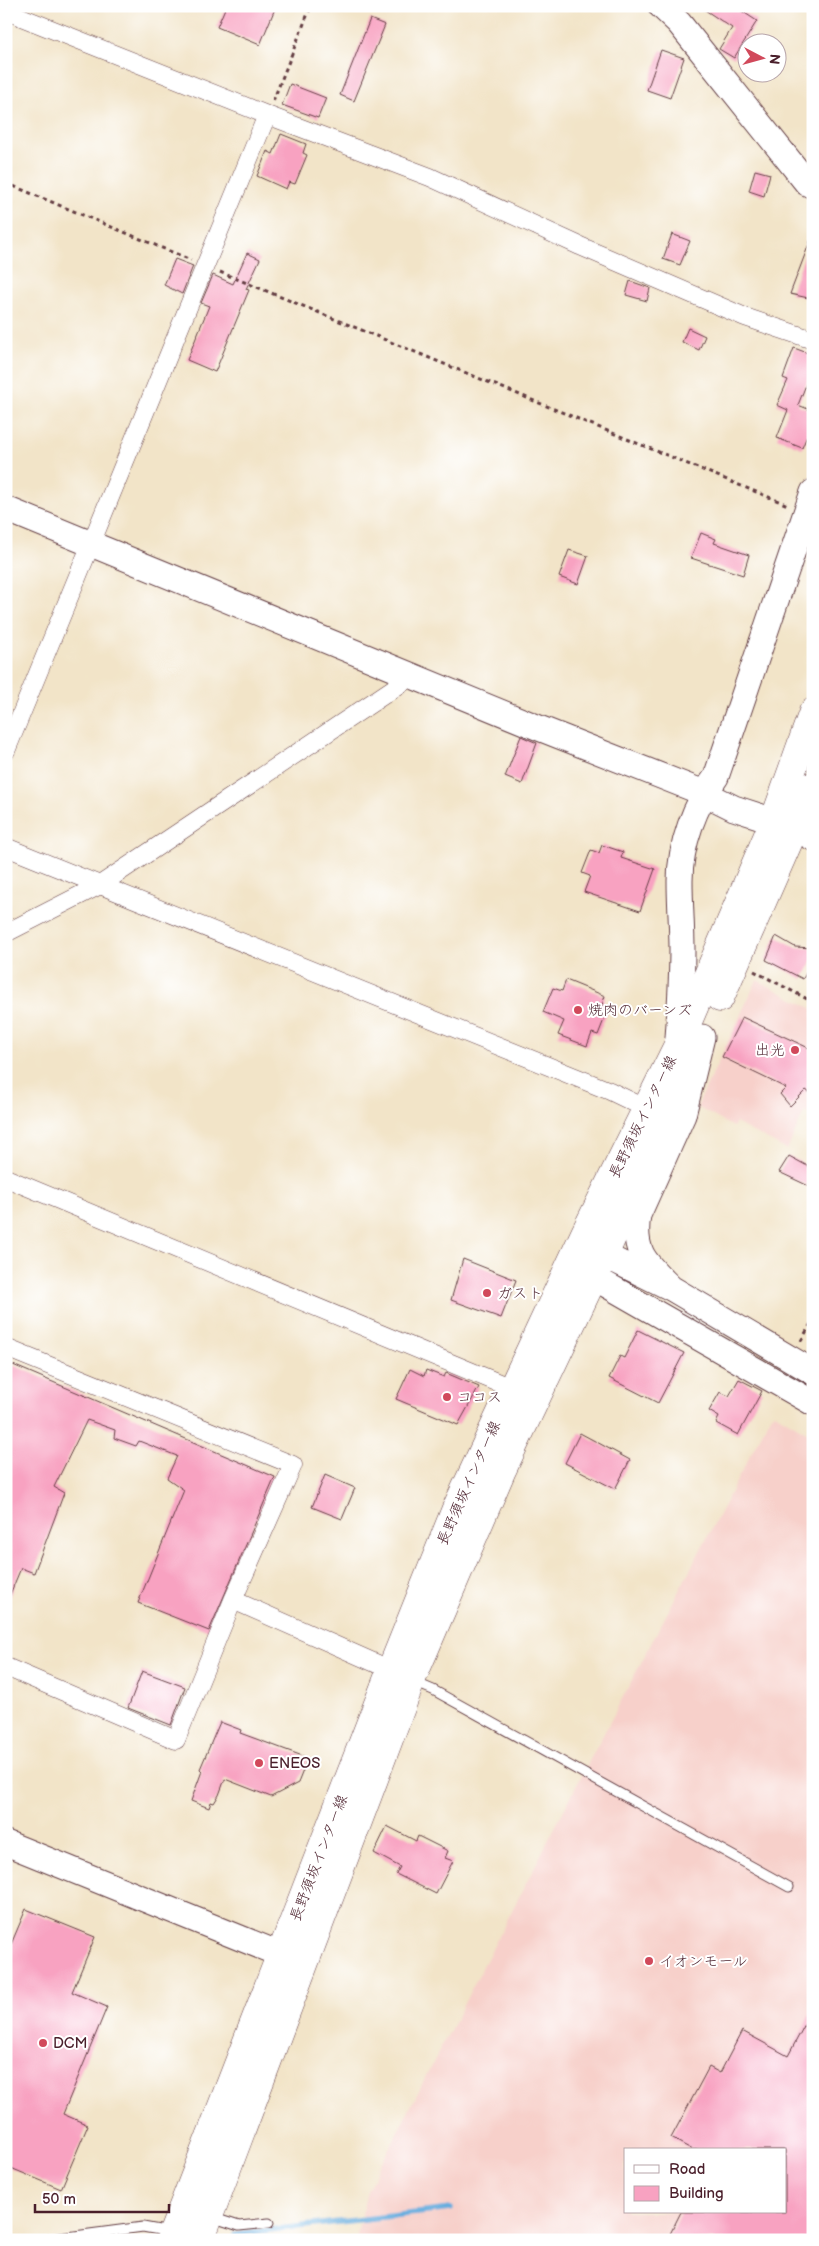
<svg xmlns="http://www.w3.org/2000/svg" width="819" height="2246" viewBox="0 0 819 2246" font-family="'Balsamiq Sans','Klee One',sans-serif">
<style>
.built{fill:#f7d0ca;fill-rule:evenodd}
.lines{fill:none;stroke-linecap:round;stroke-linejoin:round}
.stream{stroke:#68adde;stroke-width:5.5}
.building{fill:#f8a2c1}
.lane-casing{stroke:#633d43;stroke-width:11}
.street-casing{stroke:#633d43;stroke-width:19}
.secondary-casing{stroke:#633d43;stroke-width:27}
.primary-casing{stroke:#633d43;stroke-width:29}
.path{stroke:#633d43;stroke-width:3;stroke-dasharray:4 4;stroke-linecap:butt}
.lane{stroke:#fff;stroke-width:9}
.street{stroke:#fff;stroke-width:18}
.secondary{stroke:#fff;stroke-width:25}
.primary{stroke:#fff;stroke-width:28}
.poi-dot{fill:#d1495b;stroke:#fff;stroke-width:2}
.labels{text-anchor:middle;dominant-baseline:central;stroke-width:4;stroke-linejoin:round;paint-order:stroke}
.poi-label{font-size:15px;fill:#4a1f2b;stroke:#fff;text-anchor:start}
.street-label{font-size:15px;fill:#4a1f2b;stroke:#fff}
</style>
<rect width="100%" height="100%" fill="#fff"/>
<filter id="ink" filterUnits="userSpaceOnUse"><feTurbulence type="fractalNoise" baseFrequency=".02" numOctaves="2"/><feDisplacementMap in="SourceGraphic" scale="10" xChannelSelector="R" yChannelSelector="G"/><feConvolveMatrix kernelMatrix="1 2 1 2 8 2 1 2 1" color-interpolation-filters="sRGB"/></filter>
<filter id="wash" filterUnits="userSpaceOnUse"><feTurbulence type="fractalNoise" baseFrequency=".0096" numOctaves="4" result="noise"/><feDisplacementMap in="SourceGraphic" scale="20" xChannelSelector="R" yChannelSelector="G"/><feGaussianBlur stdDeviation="1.12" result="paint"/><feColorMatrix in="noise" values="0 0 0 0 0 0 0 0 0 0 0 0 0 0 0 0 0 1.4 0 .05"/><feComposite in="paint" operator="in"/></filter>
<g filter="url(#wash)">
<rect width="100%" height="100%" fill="#f2e4c8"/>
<path class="built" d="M 757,980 L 813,1009 L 813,1115 L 804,1112 L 787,1150 L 736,1123 L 733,1127 L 697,1107 Z
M 773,1412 L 813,1436 L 813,2240 L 356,2240 L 367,2191 L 583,1773 ZM 625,2150 L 785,2150 L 785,2212 L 625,2212 Z"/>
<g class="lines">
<path class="stream" d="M 235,2234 L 451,2209"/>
</g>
<g id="blocks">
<path class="building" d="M 226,6 L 276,6 L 260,45 L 217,27 Z
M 699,6 L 734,6 L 757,21 L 734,58 L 719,49 L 732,28 Z
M 370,19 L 385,25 L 354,101 L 340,95 Z
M 661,50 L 684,58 L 670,98 L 647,90 Z
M 290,84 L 326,98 L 318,118 L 282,105 Z
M 281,134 L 306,144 L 303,153 L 307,155 L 295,184 L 289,182 L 286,189 L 257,176 L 267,151 L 273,154 Z
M 755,170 L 770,174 L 764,196 L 749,191 Z
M 672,234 L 690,241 L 680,265 L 663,259 Z
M 812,236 L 813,236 L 813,299 L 790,294 Z
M 247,253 L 260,259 L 246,289 L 249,290 L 215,372 L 187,360 L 209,306 L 201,303 L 213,275 L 233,284 Z
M 175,259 L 193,266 L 182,294 L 164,285 Z
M 630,281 L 650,288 L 647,301 L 626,295 Z
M 688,328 L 705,336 L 699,350 L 682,342 Z
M 794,348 L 813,355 L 813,367 L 798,405 L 813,411 L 813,438 L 807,436 L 802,448 L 777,438 L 788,410 L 777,405 L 788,380 L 783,378 Z
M 701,533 L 716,539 L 714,543 L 749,555 L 743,575 L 691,558 Z
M 569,550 L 588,556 L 578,584 L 559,577 Z
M 521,736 L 537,743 L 522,784 L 505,777 Z
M 602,845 L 623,852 L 621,858 L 655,869 L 640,911 L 584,892 L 590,876 L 582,873 L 591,850 L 599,853 Z
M 776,936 L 795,947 L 813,948 L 813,960 L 803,979 L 766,960 Z
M 566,980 L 605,996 L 602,1005 L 609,1007 L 598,1035 L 592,1033 L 587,1046 L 558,1035 L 564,1021 L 543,1012 L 553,988 L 562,991 Z
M 742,1017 L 813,1050 L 813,1095 L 806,1090 L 790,1106 L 780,1094 L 786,1088 L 722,1057 Z
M 789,1156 L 813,1169 L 813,1188 L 779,1172 Z
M 463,1259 L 516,1280 L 501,1318 L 451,1300 Z
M 638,1330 L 684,1353 L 658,1403 L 609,1378 L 620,1356 L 624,1358 Z
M 6,1362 L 275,1477 L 209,1631 L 138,1603 L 184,1490 L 167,1478 L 177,1456 L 139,1441 L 136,1446 L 114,1438 L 115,1430 L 87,1420 L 54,1487 L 64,1493 L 34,1573 L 21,1568 L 6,1604 Z
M 410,1369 L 424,1376 L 426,1370 L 444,1377 L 446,1373 L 479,1387 L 458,1425 L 396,1399 Z
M 739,1379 L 762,1391 L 738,1435 L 716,1423 L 719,1417 L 709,1411 L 720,1392 L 729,1396 Z
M 580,1433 L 630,1460 L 615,1489 L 565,1463 Z
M 325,1475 L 355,1488 L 342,1519 L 312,1507 Z
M 142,1671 L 185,1687 L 171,1725 L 128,1708 Z
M 220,1722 L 241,1730 L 240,1733 L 308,1758 L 298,1783 L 271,1797 L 225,1779 L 219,1795 L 214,1803 L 211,1802 L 209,1808 L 191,1801 L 202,1771 L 200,1769 Z
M 387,1826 L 416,1841 L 418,1836 L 448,1851 L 445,1858 L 453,1861 L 436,1894 L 396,1874 L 400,1867 L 374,1853 Z
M 26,1909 L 95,1937 L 72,1992 L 107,2007 L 63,2114 L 88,2125 L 61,2189 L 6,2166 L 6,1956 Z
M 813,2009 L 813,2240 L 667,2240 L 681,2212 L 785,2212 L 785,2150 L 693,2150 L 671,2138 L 709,2067 L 720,2073 L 742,2031 L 788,2056 Z"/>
</g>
</g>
<g filter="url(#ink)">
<use href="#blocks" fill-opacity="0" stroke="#633d43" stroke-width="1"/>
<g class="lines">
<defs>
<path id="lane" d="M 414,1682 L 433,1690 L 789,1887
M 211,2217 L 239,2226 L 269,2223
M 44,2240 L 143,2227 L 170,2232"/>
<path id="street" d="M 6,11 L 267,115 L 430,177 L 580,246 L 745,317 L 813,340
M 6,751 L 267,115
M 6,847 L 610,1091 L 647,1109
M 6,933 L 100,885 L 412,676
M 6,1178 L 511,1388
M 6,1348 L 293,1465 L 233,1600
M 6,1667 L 176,1740 L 233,1600 L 391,1670"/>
<path id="secondary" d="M 661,6 L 679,23 L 807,183 L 813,186
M 6,509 L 539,728 L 704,793 L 734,808 L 774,821
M 795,828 L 813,838
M 678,1038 C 680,1009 682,979 682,950 C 682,927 680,904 680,881 C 680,845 695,804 716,777 L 813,492
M 584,1252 L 604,1255 L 671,1288 L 813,1372
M 583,1261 L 593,1277 L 813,1403
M 671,1288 C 646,1263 632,1253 638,1215 L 683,1115 L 702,1037
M 6,1843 L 282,1955"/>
<path id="primary" d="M 720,998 L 813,786
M 170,2240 L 391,1670 L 455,1511 L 585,1233 L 677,1047 L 774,821 L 813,712
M 200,2240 L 411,1681 L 502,1470 L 604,1255 L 696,1051"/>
</defs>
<use href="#lane" class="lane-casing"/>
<use href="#street" class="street-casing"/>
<use href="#secondary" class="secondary-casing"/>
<use href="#primary" class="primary-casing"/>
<path class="path" d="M 273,101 L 311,6
M 6,183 L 191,260
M 220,272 L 788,505
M 754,971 L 813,1002
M 801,1341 L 813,1320"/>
<use href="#lane" class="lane"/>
<use href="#street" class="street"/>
<use href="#secondary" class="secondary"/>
<use href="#primary" class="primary"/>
</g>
</g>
<g class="poi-dot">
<circle cx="578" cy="1010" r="5"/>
<circle cx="795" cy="1050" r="5"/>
<circle cx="487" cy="1293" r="5"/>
<circle cx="447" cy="1397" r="5"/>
<circle cx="259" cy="1763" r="5"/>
<circle cx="649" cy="1961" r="5"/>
<circle cx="43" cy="2043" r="5"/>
</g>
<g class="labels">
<g class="poi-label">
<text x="588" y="1010">焼肉のバーンズ</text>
<text x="785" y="1050" text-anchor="end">出光</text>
<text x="497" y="1293">ガスト</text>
<text x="457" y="1397">ココス</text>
<text x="269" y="1763">ENEOS</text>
<text x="659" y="1961">イオンモール</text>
<text x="53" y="2043">DCM</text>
</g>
<g class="street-label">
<text transform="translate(643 1117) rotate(-64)">長野須坂インター線</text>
<text transform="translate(469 1483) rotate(-66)">長野須坂インター線</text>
<text transform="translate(319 1858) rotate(-69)">長野須坂インター線</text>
</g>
</g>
<rect width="819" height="2246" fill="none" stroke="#fff" stroke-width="25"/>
<rect x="624" y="2148" width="162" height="65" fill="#ffffff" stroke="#b7a5aa"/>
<rect x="634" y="2165" width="25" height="8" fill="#ffffff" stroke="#b7a5aa"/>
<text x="669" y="2174" font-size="15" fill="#4a1f2b">Road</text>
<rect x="634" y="2186" width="25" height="15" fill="#f8a2c1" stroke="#b7a5aa"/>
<text x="669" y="2198" font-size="15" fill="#4a1f2b">Building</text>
<g transform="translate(762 58) rotate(96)"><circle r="24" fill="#ffffff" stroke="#b7a5aa"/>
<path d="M0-4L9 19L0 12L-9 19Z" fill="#d1495b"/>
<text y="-8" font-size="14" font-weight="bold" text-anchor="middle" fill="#4a1f2b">N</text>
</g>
<path d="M35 2204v8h134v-8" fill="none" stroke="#4a1f2b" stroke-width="2.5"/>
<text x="42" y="2204" font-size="15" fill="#4a1f2b" stroke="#ffffff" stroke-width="4" paint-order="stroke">50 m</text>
</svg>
